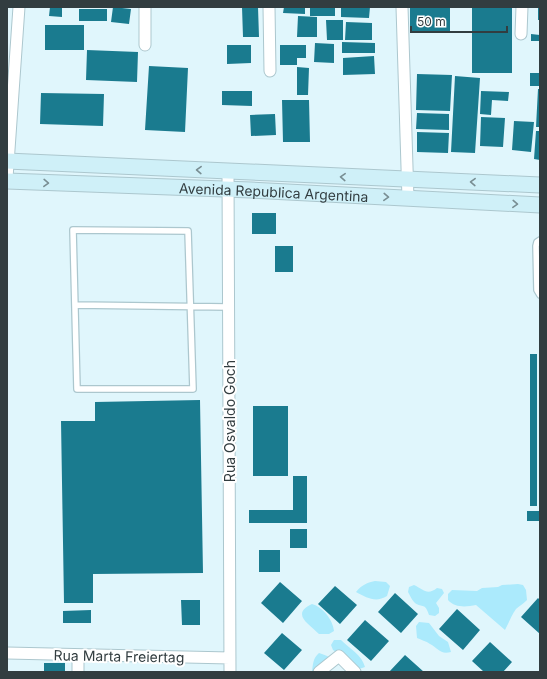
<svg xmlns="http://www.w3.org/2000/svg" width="547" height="679" viewBox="0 0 547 679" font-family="Inter,sans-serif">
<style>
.green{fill:#abeafc}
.building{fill:#1a7b8f}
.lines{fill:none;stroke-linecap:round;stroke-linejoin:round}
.lane-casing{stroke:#acc7ce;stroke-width:8}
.street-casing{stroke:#acc7ce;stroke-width:13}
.secondary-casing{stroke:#acc7ce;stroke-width:17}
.lane{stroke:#fff;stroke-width:5.5}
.street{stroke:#fff;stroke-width:11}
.secondary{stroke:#cff0f8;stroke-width:15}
.oneway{stroke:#798e93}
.labels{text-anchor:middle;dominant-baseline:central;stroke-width:4;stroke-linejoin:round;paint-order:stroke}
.street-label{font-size:14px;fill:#323d40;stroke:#fff}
</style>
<rect width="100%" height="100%" fill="#e0f6fc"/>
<path class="green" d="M 375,581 L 386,582 L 390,586 L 387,596 C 376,603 367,598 356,592 C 362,585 366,583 375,581 Z
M 518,584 L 523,585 L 526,590 L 527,600 C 523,604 519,606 516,609 C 511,616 509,623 505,630 L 476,605 C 466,607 455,608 448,600 L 448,594 L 452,590 L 477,591 L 482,588 L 498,587 L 502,585 Z
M 414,585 C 423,589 427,596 437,588 L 442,589 L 444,593 L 436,603 L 439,608 L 439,613 L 435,616 L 429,615 C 425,601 421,609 414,602 C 411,599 410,595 408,592 L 409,587 Z
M 312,604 C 323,607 333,620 334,631 L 329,634 L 319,634 C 308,623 291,614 312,604 Z
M 419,622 L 429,623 L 439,636 L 448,642 L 451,652 C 440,655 438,648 430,644 C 426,641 421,640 417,638 L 416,626 Z
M 334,640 L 341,640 C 349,648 362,655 365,667 L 359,669 L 346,658 L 333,650 L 331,645 Z
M 319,653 C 327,656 333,657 336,666 C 329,673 322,672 312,672 C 313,664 313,658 319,653 Z"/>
<path class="building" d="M 50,7 L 62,8 L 62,17 L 49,16 Z
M 113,7 L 131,9 L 129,24 L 111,22 Z
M 242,7 L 258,7 L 259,37 L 243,37 Z
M 284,7 L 305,7 L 305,14 L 283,13 Z
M 310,7 L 335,7 L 335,16 L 310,16 Z
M 341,7 L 370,7 L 369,18 L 341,17 Z
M 410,7 L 450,7 L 450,32 L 410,32 Z
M 538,7 L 540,7 L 540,20 L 538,20 Z
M 472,8 L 512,8 L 512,73 L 472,73 Z
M 79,9 L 107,9 L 107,21 L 79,21 Z
M 298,16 L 317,17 L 317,37 L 297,37 Z
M 326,20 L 343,20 L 343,40 L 327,40 Z
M 346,22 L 372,23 L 372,40 L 345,40 Z
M 45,25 L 84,25 L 84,50 L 45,50 Z
M 531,34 L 540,35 L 540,41 L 531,41 Z
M 342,42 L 375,43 L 375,53 L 342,53 Z
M 315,43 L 334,44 L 334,63 L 314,62 Z
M 227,45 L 251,45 L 251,63 L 227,64 Z
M 280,45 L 306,45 L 306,58 L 297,58 L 297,65 L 280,65 Z
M 87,50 L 138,52 L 137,82 L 86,80 Z
M 374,56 L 375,74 L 343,75 L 343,58 Z
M 149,66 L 188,68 L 185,132 L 145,130 Z
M 297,67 L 309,68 L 308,95 L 297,95 Z
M 530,73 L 540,73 L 540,86 L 530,86 Z
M 417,74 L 452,75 L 450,111 L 416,110 Z
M 455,76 L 480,78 L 475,153 L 451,152 Z
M 538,89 L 540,89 L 540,127 L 536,127 Z
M 222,91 L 252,91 L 252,106 L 222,105 Z
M 481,91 L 509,92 L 508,101 L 492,100 L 491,115 L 480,114 Z
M 41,93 L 104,94 L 103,126 L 40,124 Z
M 282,100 L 309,100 L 310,142 L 283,142 Z
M 417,113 L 449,114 L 449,130 L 416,129 Z
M 275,114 L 276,135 L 251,136 L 250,115 Z
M 481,117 L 505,118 L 503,147 L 480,146 Z
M 514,121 L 534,122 L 531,152 L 512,150 Z
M 536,131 L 540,131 L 540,160 L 534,159 Z
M 417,132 L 449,133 L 448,153 L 417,152 Z
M 252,213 L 276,213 L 276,234 L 252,234 Z
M 275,246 L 293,246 L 293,272 L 275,272 Z
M 530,354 L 537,354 L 537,506 L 530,506 Z
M 200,400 L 203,573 L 93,574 L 93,603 L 64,603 L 61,421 L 95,421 L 95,402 Z
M 253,406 L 288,406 L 288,476 L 253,476 Z
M 293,476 L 307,476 L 307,523 L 249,523 L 249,510 L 293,510 Z
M 527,511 L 540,511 L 540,521 L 527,521 Z
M 290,529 L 307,529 L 307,548 L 290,548 Z
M 259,550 L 280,550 L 280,572 L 259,572 Z
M 280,582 L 302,601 L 283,623 L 261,603 Z
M 335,586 L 357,605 L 340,624 L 318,604 Z
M 395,593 L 418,614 L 401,633 L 378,612 Z
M 538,598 L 540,600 L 540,634 L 521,617 Z
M 181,600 L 200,600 L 200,625 L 182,625 Z
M 457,609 L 480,630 L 463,650 L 439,629 Z
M 91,610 L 91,623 L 63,623 L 63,611 Z
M 365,620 L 389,641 L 371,661 L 347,640 Z
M 282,633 L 302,650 L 284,670 L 264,653 Z
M 490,642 L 512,662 L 503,672 L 484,672 L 472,661 Z
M 405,655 L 424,672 L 389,672 Z
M 44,663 L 65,663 L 65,672 L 44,672 Z"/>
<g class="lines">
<defs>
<path id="lane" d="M 73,230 L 188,231 L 193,389 L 77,389 Z
M 540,240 L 537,242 L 536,246 L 537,290 L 540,295
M 75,305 L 228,307"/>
<path id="street" d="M 269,7 L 270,71
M 402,7 L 408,199
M 521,34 L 522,7
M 145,45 L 145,7
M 228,171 L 230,672
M 7,178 L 19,7
M 7,653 L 230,658
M 78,672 L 78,655
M 319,672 L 339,656 L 355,672"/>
<g id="secondary">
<path d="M 7,161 L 540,185"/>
<path id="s1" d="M 7,181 L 251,190 L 540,205"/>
</g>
</defs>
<use href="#lane" class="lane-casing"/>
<use href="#street" class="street-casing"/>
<use href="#secondary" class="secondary-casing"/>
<use href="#lane" class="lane"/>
<use href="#street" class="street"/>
<use href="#secondary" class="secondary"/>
</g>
<defs><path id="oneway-chevron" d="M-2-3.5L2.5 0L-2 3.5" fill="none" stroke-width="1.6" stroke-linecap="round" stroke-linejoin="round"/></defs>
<g class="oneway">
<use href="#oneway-chevron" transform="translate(199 170) rotate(-178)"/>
<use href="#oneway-chevron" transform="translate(343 177) rotate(-177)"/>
<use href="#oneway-chevron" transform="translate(473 182) rotate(-178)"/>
<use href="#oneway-chevron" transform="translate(46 183) rotate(2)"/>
<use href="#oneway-chevron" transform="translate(386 197) rotate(3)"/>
<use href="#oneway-chevron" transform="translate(515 204) rotate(3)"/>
</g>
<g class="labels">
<g class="street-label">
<text stroke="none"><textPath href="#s1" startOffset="267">Avenida Republica Argentina</textPath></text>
<text transform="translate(229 421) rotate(-90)">Rua Osvaldo Goch</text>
<text transform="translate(119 656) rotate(1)">Rua Marta Freiertag</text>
</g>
</g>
<rect width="547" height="679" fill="none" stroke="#323d40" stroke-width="16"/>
<path d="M411 26v6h96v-6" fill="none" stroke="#323d40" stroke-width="2"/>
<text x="417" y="26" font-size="12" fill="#323d40" stroke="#ffffff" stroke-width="3" paint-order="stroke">50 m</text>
</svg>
